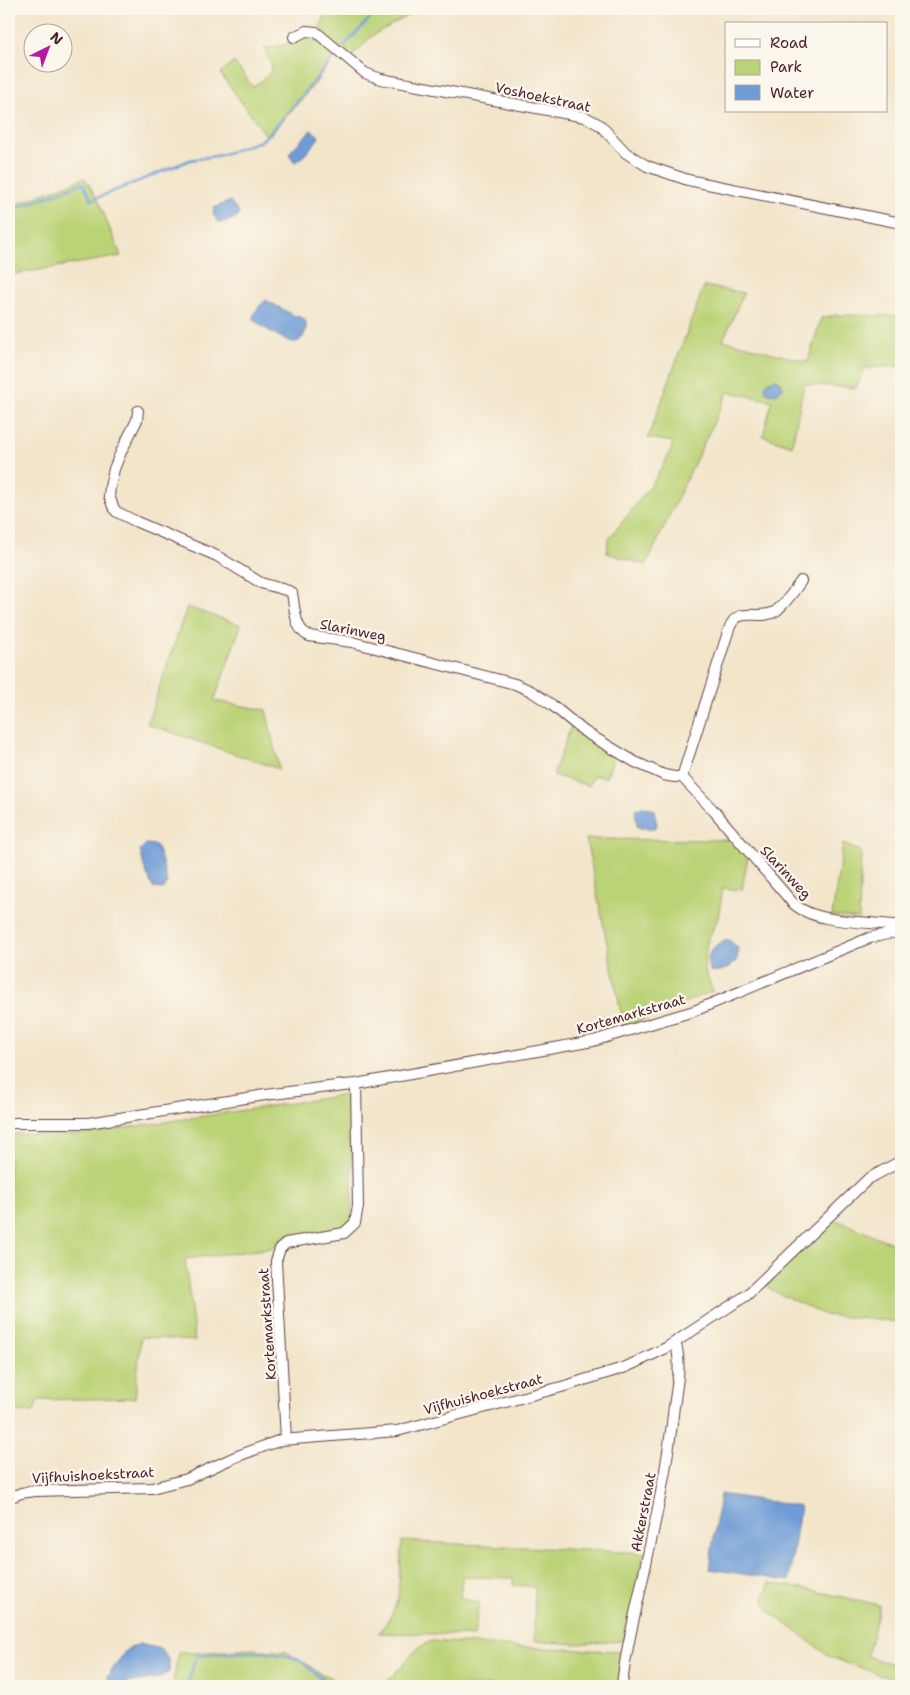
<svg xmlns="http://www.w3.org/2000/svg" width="910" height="1695" viewBox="0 0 910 1695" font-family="'Shantell Sans',sans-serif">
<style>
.green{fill:#bbd377;stroke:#827951}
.water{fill:#6e9cd6;stroke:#5c5e80}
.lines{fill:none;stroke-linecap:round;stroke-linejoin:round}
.stream{stroke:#6e9cd6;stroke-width:2.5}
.minor-casing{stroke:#633d43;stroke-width:12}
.minor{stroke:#fff;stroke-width:10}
.labels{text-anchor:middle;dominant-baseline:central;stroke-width:4.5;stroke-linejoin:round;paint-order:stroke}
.street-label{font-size:14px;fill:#4a1f2b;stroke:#fbf7ec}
</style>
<rect width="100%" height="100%" fill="#fbf7ec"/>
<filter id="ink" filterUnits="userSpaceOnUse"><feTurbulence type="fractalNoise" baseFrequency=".02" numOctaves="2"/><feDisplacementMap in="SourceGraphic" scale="10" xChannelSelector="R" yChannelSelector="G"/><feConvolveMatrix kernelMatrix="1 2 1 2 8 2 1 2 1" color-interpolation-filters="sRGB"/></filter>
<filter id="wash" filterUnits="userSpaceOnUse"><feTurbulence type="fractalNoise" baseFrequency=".0096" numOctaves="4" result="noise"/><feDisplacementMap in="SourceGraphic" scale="20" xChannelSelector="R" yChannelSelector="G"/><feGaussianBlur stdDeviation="1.12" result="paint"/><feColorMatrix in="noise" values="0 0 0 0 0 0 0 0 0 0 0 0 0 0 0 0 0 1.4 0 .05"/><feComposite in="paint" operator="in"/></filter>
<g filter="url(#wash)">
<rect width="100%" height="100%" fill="#f2e5ca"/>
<path class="green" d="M 328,9 L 420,9 L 373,35 L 350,58 L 328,40 L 320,27 Z
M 310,34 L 325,41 L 336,53 L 317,76 L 319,79 L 270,135 L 265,134 L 220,73 L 234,62 L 253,87 C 272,72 277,72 264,49 L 283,45 Z
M 85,178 L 98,200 L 121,256 L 9,275 L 9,207 Z
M 704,286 L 744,293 L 723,340 L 808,362 L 821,318 L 835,315 L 901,316 L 901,366 L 865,368 L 856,388 L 804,384 L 792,446 L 763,436 L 772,401 L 728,392 L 646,565 L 607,553 L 608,540 C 627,515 666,472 673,442 L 648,438 Z
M 187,607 L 241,625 L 214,701 L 266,710 L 279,769 L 147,724 Z
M 571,726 L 614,757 L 606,778 L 594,775 L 589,786 L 553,775 Z
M 586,839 L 733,840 L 748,856 L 742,890 L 723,888 L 718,918 L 707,942 L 704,968 L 713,991 L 624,1027 Z
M 843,844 L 861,851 L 859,919 L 832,916 Z
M 352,1094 L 352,1219 L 341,1229 L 273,1248 L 185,1259 L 195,1341 L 141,1337 L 135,1398 L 38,1400 L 34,1412 L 9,1412 L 9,1134 L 77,1135 Z
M 834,1219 L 901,1247 L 901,1322 L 825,1315 L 771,1290 L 767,1285 Z
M 402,1541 L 644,1553 L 628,1633 L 623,1641 L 575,1644 L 534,1641 L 535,1587 L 513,1585 L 514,1578 L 462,1577 L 460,1598 L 479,1603 L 474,1636 C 442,1633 411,1634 379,1633 L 391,1616 L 398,1598 Z
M 770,1583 L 796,1587 L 880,1605 L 867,1656 L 901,1668 L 901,1682 L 830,1657 L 769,1611 L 763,1599 Z
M 431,1641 L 516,1647 L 616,1651 L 623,1653 L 618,1686 L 383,1686 L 418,1648 Z
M 251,1649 L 286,1652 L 305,1663 L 322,1675 L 354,1686 L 153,1686 L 173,1683 L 179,1651 L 192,1653 Z"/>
<path class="water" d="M 311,130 L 319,136 L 318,139 L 302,158 L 295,162 L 290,156 L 290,152 Z
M 230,201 L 238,211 L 239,215 C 233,220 226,223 218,222 L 213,214 L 214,208 Z
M 266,300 L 293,315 L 303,318 L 306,322 C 307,329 304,340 296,342 C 288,344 259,325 253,319 C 254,311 260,305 266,300 Z
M 776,379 L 781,382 L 783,387 C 778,395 774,395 766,392 L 765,385 L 768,382 Z
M 642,807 L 650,808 L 654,810 L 657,825 L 655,828 L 640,828 L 637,826 L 635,810 Z
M 146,844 L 156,845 L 161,858 L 167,883 L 163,889 L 153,888 L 144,867 L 140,850 Z
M 729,940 L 739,949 C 738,953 738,958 736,961 C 730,968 718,974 710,971 C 703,956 713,943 729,940 Z
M 720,1494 L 800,1506 L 789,1581 L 709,1569 Z
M 139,1644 L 162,1649 L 169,1661 L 169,1672 L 159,1678 L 114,1685 L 107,1677 L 126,1650 Z"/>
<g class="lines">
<path class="stream" d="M 387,9 L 395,11 L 399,9
M 344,46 L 372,16 L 375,9
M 9,211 L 83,183 L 92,200 L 190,160 L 221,155 L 261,141 L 279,123 L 332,60
M 9,1684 L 13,1686
M 167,1686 L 188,1683 L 196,1656 C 229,1653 265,1648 297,1659 C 305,1662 314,1675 325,1680 C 333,1684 342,1683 351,1686
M 387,1686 L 398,1686"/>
</g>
</g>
<g filter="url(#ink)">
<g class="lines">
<defs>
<path id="minor" d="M 294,37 L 306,31 L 316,32 L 365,73 L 381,79 L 585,117 L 600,125 L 626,153 L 647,166 L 688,180 L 901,223
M 138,411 L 137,420 L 121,452 L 114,469 L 110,487 L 109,496 L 114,509 L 117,512 L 137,522 L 217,556 L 261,583 L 289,591 L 292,593 C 295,608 294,629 309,636 L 352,642 L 515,684 L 531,691 L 552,705 L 585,732 L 635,762 L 664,775 L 674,777 L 682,777 L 714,811 L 791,901 C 812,925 870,921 901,926
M 682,777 L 729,629 C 738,604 758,622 776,611 C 786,603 794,591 801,581
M 9,1123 L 88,1123 L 265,1095 L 344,1085 L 356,1084 L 593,1041 L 694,1011 L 869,938 L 901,931
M 286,1439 L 276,1261 L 280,1249 L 286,1243 L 344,1233 L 355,1223 L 358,1206 L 356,1084
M 9,1498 L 21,1493 L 35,1491 L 152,1488 L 187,1479 L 235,1457 L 281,1440 L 397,1431 L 565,1386 L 626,1367 L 666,1348 L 747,1295 L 868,1179 L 901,1161
M 622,1686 C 625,1651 635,1616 642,1582 C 655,1524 668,1465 674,1406 C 677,1386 682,1361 675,1342"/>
</defs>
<use href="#minor" class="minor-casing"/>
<use href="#minor" class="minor"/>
</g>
</g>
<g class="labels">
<g class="street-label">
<text transform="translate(543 97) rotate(12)">Voshoekstraat</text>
<text transform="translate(353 630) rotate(11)">Slarinweg</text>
<text transform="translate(786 872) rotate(47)">Slarinweg</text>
<text transform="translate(631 1014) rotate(-16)">Kortemarkstraat</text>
<text transform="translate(267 1324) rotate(-94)">Kortemarkstraat</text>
<text transform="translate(483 1394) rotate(-15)">Vijfhuishoekstraat</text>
<text transform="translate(93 1475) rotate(-3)">Vijfhuishoekstraat</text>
<text transform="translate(643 1512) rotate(-79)">Akkerstraat</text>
</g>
</g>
<rect width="910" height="1695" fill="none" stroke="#fbf7ec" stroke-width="30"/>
<rect x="725" y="22" width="162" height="90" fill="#fbf7ec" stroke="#b4a19f"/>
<rect x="735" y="39" width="25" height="8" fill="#ffffff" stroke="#b4a19f"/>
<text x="770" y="48" font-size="15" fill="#4a1f2b">Road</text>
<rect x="735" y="60" width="25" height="15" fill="#bbd377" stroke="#b4a19f"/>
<text x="770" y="72" font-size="15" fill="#4a1f2b">Park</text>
<rect x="735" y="85" width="25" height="15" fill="#6e9cd6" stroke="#b4a19f"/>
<text x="770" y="98" font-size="15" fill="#4a1f2b">Water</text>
<g transform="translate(48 48) rotate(42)"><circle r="24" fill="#fbf7ec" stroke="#b4a19f"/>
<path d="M0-4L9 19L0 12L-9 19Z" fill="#b5179e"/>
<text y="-8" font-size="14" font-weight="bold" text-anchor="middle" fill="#4a1f2b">N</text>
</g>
</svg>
